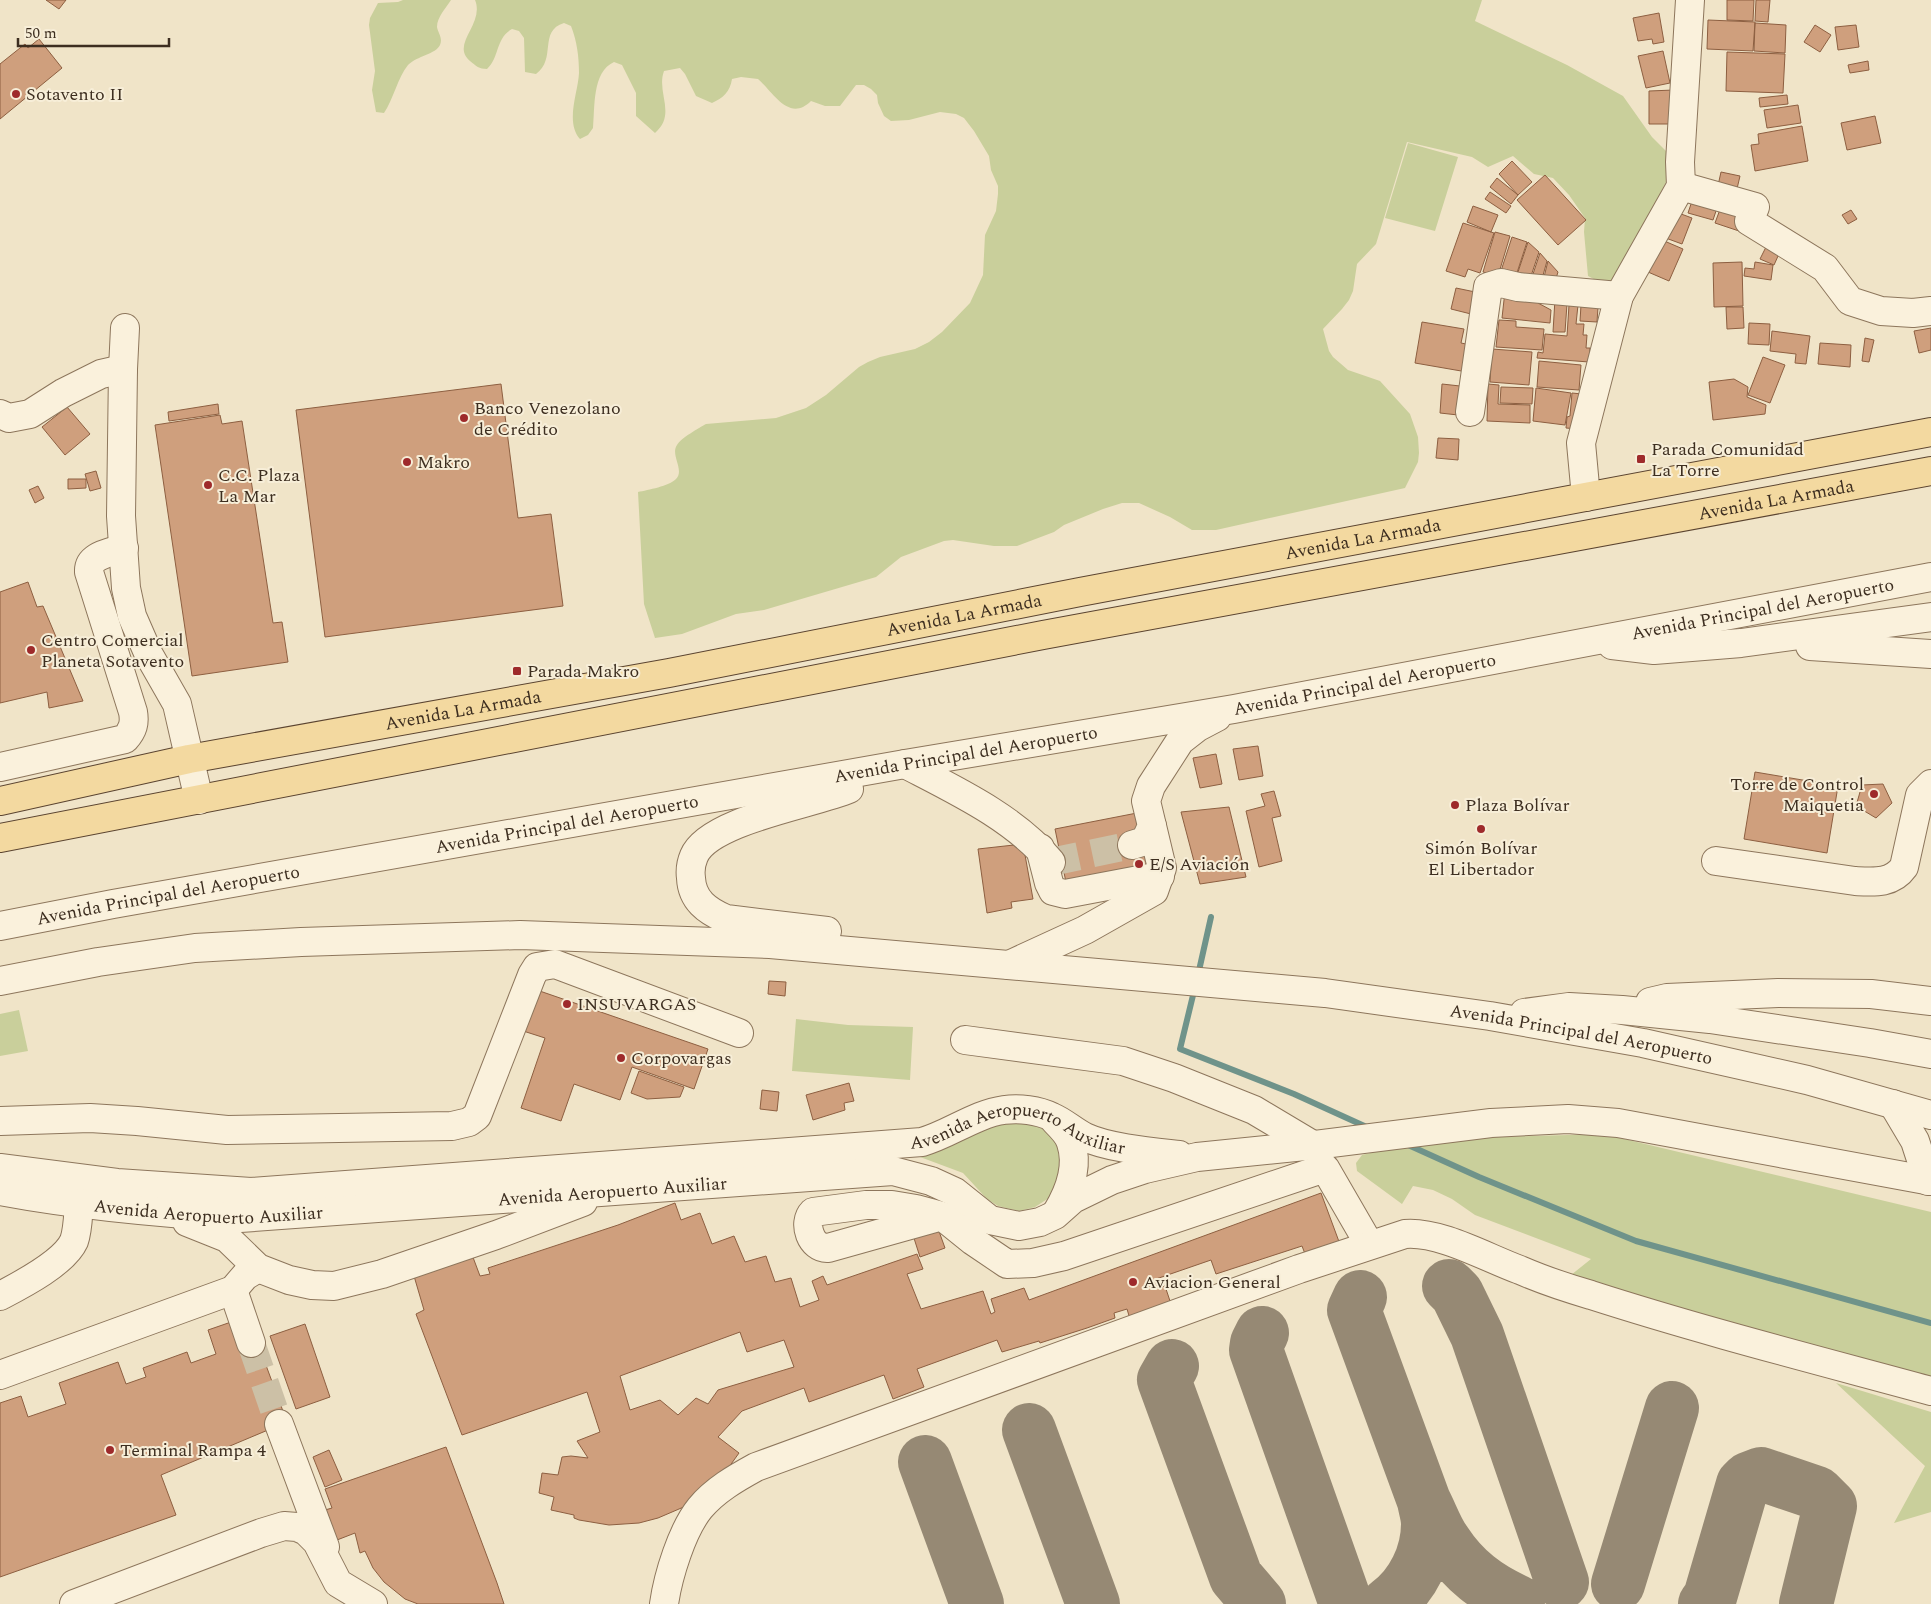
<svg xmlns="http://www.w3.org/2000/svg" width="1931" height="1604" viewBox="0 0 1931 1604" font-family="Spectral,serif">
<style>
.green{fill:#c9cf9b}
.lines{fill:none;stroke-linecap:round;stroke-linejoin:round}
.stream{stroke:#6f938a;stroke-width:6}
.taxiway{stroke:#968974;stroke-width:54}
.building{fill:#cf9f7d;stroke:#8d5f41;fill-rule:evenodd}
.minor-tunnel{stroke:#ccc0a6;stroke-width:28;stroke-dasharray:28 14;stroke-linecap:butt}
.minor-casing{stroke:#8d765c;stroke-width:30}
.major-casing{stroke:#5b4430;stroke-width:30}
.minor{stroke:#faf1dc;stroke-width:28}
.major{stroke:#f3d9a0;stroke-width:28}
.poi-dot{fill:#9e2a2b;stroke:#f7eed8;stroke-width:2}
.labels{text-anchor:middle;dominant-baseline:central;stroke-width:4;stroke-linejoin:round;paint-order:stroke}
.poi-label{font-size:18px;fill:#3d2e20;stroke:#f7eed8;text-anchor:start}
.street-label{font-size:18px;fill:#3d2e20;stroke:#f7eed8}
</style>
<rect width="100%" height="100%" fill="#f0e4c8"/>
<path class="green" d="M 403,0 L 451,0 C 446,8 437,17 437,27 C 438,33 443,38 440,45 C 436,54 417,56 408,65 C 398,77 393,100 384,113 L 376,112 L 372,90 L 375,71 L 369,25 L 370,18 L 378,3 L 398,2 Z
M 475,0 L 1482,0 L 1475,21 L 1567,65 L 1623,96 L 1652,137 L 1672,157 L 1668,178 L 1613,289 L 1588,276 L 1584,232 L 1585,218 L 1569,195 L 1553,178 L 1534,174 L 1513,156 L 1488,167 L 1472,157 L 1407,142 L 1376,244 L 1357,264 L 1353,291 L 1349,300 L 1342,309 L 1323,329 L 1329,351 L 1333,357 L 1348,370 L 1380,381 L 1410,414 L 1418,437 L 1419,453 L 1418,462 L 1405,488 L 1216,530 L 1192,530 L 1170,517 L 1139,503 L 1122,503 L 1103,509 L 1064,525 L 1054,532 L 1017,546 L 994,546 L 953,540 L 944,541 L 901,557 L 876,577 L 764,610 L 736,614 L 682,634 L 655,638 L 644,604 L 638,492 C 648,490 669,486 676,479 C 685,470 670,455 677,445 C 681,438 699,428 706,424 L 776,418 L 806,408 L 826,395 L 859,367 L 868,362 L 880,357 L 915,349 L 929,342 L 942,332 L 970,303 L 983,275 L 985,235 L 996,211 L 998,194 L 998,186 L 991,170 L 989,156 L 974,131 L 964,118 L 956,114 L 940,112 L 909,120 L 891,121 L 884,116 L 878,103 L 877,95 L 871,89 L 864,85 L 856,85 L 840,106 L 825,106 L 811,101 C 789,123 773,92 758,79 L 741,77 L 732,79 C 730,92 723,98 712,103 L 696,96 L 685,74 L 680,68 L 664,71 C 656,93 677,114 655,133 L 636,116 L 636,93 L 622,65 L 614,62 C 592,72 595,107 593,128 L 588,135 L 580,139 C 565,122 578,93 579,73 C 579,57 577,41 571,26 L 564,23 C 538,31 557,59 536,74 L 525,72 L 524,38 L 519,31 L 512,29 C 495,39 500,57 487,69 C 479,69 476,66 470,61 C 450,44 485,24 475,0 Z
M 1408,143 L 1458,157 L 1435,231 L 1385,218 Z
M 19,1010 L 28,1051 L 0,1056 L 0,1014 Z
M 796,1019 L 848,1025 L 913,1027 L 910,1080 L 792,1071 Z
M 1011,1120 L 1045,1128 L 1055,1138 L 1064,1166 L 1052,1196 L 1035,1207 L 1019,1211 L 998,1206 L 987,1199 L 963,1173 L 912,1154 Z
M 1603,1134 L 1931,1212 L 1931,1381 L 1851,1361 L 1571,1275 L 1591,1259 L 1475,1215 L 1452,1199 L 1433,1190 L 1413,1186 L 1402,1204 L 1357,1171 L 1356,1163 L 1362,1155 L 1383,1150 L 1494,1137 Z
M 1836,1383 L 1931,1412 L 1931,1512 L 1894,1523 L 1925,1466 Z"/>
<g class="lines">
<path class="stream" d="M 1198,975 L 1211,917
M 1195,987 L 1180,1049 L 1294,1094 L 1371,1129
M 1406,1144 L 1479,1177 L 1636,1241 L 1931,1323"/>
<path class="taxiway" d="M 1449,1286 L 1457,1294 L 1477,1335 L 1562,1582
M 1360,1297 L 1354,1310 L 1424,1501
M 1262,1333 L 1257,1343 L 1256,1350 L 1346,1604
M 1172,1366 L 1164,1380 L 1236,1577 L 1259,1604
M 1029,1430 L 1093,1604
M 925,1462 L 977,1604
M 1618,1584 L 1672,1408
M 1388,1604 C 1413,1586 1428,1554 1428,1524 C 1428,1516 1425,1508 1424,1501 C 1431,1514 1436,1530 1445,1542 C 1464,1571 1487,1588 1518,1602
M 1705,1604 L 1710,1597 L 1743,1484 L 1748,1479 L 1761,1474 L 1817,1493 L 1830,1506 L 1806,1604"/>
</g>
<path class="building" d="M 46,0 L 66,0 L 59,9 Z
M 1727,0 L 1754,0 L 1753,21 L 1727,20 Z
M 1756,0 L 1770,0 L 1768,22 L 1755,21 Z
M 1659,13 L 1664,42 L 1653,44 L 1652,39 L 1638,41 L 1633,18 Z
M 1708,20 L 1755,22 L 1753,51 L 1707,49 Z
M 1755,23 L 1786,25 L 1785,53 L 1754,51 Z
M 1815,25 L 1831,35 L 1820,52 L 1804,42 Z
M 1856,25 L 1859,47 L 1838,50 L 1835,27 Z
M 39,39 L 62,68 L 0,119 L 0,64 L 25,44 L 28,48 Z
M 1663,51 L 1670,83 L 1646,88 L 1638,56 Z
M 1727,52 L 1785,54 L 1783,93 L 1726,91 Z
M 1868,61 L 1869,70 L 1850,73 L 1848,65 Z
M 1674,90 L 1674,124 L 1649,124 L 1649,91 Z
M 1787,95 L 1788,104 L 1760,107 L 1759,98 Z
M 1798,105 L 1801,123 L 1767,128 L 1764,110 Z
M 1875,116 L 1881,143 L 1847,150 L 1841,123 Z
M 1802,126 L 1808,161 L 1755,171 L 1751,145 L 1759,144 L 1758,134 Z
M 1512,161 L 1532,182 L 1518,195 L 1499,174 Z
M 1721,172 L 1740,176 L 1736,193 L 1717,190 Z
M 1545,175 L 1586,220 L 1558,245 L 1517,200 Z
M 1497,178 L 1518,195 L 1511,204 L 1490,187 Z
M 1490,192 L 1511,206 L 1506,213 L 1485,199 Z
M 1694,195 L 1719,202 L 1713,220 L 1688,213 Z
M 1722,204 L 1748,212 L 1742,232 L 1715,223 Z
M 1473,206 L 1498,215 L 1491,232 L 1467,222 Z
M 1851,210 L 1857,219 L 1848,224 L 1842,215 Z
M 1673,211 L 1692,218 L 1682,244 L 1663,237 Z
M 1463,223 L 1494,233 L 1480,273 L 1468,269 L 1465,277 L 1446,271 Z
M 1495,232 L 1510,236 L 1498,276 L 1483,272 Z
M 1512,237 L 1527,242 L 1514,282 L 1499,277 Z
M 1655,237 L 1683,249 L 1669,281 L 1641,269 Z
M 1770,239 L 1783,245 L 1774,265 L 1760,259 Z
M 1528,242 L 1539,252 L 1528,285 L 1515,281 Z
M 1540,253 L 1547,261 L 1540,286 L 1530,283 Z
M 1548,261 L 1558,272 L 1553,288 L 1542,285 Z
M 1742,262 L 1743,306 L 1714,307 L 1713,263 Z
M 1755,262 L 1773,265 L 1771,280 L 1744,276 L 1745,268 L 1754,269 Z
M 1456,288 L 1480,293 L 1475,315 L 1451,309 Z
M 1505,291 L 1539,295 L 1538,303 L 1551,310 L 1550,323 L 1502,318 Z
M 1555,299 L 1567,304 L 1565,332 L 1553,332 Z
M 1569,305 L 1578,305 L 1576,324 L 1584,324 L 1583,335 L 1587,335 L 1586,348 L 1590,348 L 1589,362 L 1537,358 L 1538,352 L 1543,353 L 1545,334 L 1567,336 Z
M 1581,305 L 1598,307 L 1597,322 L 1580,321 Z
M 1726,307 L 1743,307 L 1744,328 L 1727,329 Z
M 1499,320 L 1516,321 L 1516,327 L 1544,329 L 1542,350 L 1496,347 Z
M 1422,322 L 1464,329 L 1461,343 L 1471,345 L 1467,372 L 1415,363 Z
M 1749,323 L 1770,324 L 1769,345 L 1748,344 Z
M 1931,328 L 1931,350 L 1919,353 L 1914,331 Z
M 1772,331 L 1810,336 L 1806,364 L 1795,363 L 1796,354 L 1770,351 Z
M 1865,338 L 1874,340 L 1869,362 L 1862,361 Z
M 1820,343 L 1851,345 L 1850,367 L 1818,364 Z
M 1492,349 L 1532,352 L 1529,385 L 1490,382 Z
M 1763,357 L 1785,365 L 1770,403 L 1748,395 Z
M 1539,361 L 1581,365 L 1579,390 L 1537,387 Z
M 1734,379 L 1748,387 L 1747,397 L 1766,405 L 1765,414 L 1713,420 L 1709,382 Z
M 501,384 L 518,518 L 551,514 L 563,606 L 325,637 L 296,410 Z
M 1442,384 L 1469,387 L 1467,416 L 1440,413 Z
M 1488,384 L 1499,385 L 1498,404 L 1530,405 L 1530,423 L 1487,421 Z
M 1501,387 L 1533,388 L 1532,404 L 1500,403 Z
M 1536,388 L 1571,393 L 1565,425 L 1533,421 Z
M 1572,393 L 1582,394 L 1578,429 L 1566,428 L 1567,417 L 1570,416 Z
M 218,404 L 219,414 L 169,421 L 168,412 Z
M 67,407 L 90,434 L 65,455 L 42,427 Z
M 220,415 L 222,424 L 242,421 L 273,623 L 282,622 L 288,662 L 192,676 L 155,425 Z
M 1438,438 L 1459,439 L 1458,460 L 1436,458 Z
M 96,471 L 101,488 L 90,491 L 85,474 Z
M 68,479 L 86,479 L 86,488 L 68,489 Z
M 38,486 L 44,498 L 35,503 L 29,490 Z
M 28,582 L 37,607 L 43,606 L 83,701 L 49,708 L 47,692 L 0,703 L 0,592 Z
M 1258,746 L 1263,776 L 1239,780 L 1233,749 Z
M 1216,754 L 1222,784 L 1200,788 L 1193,758 Z
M 1755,772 L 1838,786 L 1827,853 L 1744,839 Z
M 1883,784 L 1892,803 L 1876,818 L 1856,806 L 1862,785 Z
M 1274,791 L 1281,816 L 1272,818 L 1282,861 L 1259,867 L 1246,811 L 1265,806 L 1261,794 Z
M 1229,807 L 1246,877 L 1200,884 L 1181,812 Z
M 1137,813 L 1150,872 L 1067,887 L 1055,829 Z
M 1023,844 L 1033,899 L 1011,902 L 1012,908 L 987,913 L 978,849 Z
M 769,981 L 786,982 L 785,996 L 768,994 Z
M 531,988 L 708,1049 L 694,1089 L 632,1067 L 620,1100 L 574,1084 L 561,1121 L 521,1108 L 545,1038 L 517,1029 Z
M 639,1071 L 684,1087 L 680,1097 L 647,1099 L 631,1093 Z
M 849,1083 L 854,1101 L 844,1103 L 845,1110 L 813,1120 L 806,1095 Z
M 762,1090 L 779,1092 L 777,1111 L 760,1109 Z
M 1321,1193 L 1341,1247 L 1307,1259 L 1302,1246 L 1216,1274 L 1211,1260 L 1156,1279 L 1159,1288 L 1165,1286 L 1171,1304 L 1130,1319 L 1127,1309 L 1114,1313 L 1115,1318 L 1087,1328 L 1040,1343 L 1039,1341 L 1002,1352 L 997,1340 L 917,1369 L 924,1387 L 893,1399 L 884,1375 L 809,1402 L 804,1388 L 742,1411 L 718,1437 L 739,1453 L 724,1474 L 686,1506 L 658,1518 L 639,1523 L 609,1525 L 579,1520 L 574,1518 L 574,1515 L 551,1510 L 554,1497 L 539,1493 L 542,1473 L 558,1475 L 562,1457 L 571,1456 L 588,1458 L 577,1441 L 600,1432 L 587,1392 L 462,1435 L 416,1314 L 424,1310 L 414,1276 L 471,1252 L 480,1276 L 490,1274 L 488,1268 L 618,1225 L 675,1203 L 681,1220 L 700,1213 L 712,1244 L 734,1236 L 745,1262 L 766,1256 L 775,1282 L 791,1278 L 800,1307 L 819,1300 L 812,1281 L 823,1276 L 827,1285 L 917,1254 L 923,1269 L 907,1274 L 921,1309 L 983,1291 L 991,1314 L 995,1312 L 991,1299 L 1024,1288 L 1029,1300 ZM 740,1332 L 747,1352 L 784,1340 L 794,1367 L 718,1390 L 708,1404 L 696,1398 L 678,1415 L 660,1400 L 630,1410 L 620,1376 Z
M 936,1223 L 945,1248 L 920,1257 L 912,1232 Z
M 234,1321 L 257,1341 L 287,1422 L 161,1475 L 176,1515 L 0,1577 L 0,1403 L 21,1396 L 28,1417 L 66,1404 L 59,1383 L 118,1362 L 126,1384 L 146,1377 L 143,1368 L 187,1352 L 191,1363 L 216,1354 L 208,1330 Z
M 305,1324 L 330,1397 L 296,1409 L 270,1336 Z
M 446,1447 L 497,1583 L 504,1604 L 418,1604 L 405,1599 L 384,1582 L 373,1568 L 365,1551 L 360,1553 L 355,1533 L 337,1540 L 325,1510 L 332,1508 L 325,1489 Z
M 329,1450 L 342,1480 L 325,1487 L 313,1457 Z"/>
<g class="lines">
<path class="minor-tunnel" d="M 1051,862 L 1132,845
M 251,1343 L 279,1424"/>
<defs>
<g id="minor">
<path d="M 1681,186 L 1755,207 L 1749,221 L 1825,268 L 1850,301 L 1881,311 L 1913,313 L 1931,311"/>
<path d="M 125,328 L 123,369 L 121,516 L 126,588 L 132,616 L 149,655 L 177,704 L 199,800"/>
<path d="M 1470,412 L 1488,287 L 1501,283 L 1518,287 L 1619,296"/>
<path d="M 0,414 L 9,418 L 30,414 L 63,393 L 101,374 L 123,369"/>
<path d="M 1586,497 L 1581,443 L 1619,296 L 1681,186 L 1680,162 L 1690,0"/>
<path d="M 1612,645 L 1654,650 L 1741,643 L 1931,617"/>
<path d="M 1810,646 L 1931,654"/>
<path d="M 905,764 C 955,790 1015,818 1051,862"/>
<path d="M 0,767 L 125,739 C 133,730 135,723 133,712 L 89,572 C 88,555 110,553 124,548"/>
<path d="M 1132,845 L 1145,841 L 1152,826 L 1146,801 L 1151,786 L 1180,741 L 1198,727 L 1217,717"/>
<path d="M 1040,848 L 1049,883 L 1053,891 L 1065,894 L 1160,876"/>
<path d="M 1716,861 L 1855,881 C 1874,882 1892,884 1904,867 L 1920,795 L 1931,784"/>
<path id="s1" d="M 0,926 L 113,904 L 905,764 L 1234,709 L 1931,577"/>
<path d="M 827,931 L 726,919 C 707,911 692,900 691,878 C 690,871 691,863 694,856 C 709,820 814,804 849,789"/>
<path d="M 1009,965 L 1085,930 L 1154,891 L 1162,868 L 1152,826"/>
<path id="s2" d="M 0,981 L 98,962 L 195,948 L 301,942 L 520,935 L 770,944 L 1325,993 L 1490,1016 L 1643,1043 L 1807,1080 L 1931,1115"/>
<path d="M 1650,1002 L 1667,998 L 1778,993 L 1871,994 L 1931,1001"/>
<path d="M 1524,1013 L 1569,1007 L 1622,1010 L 1710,1019 L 1870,1043 L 1931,1054"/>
<path d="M 965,1040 L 1123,1061 L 1174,1078 L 1254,1110 L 1316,1147"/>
<path d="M 1893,1104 L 1915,1141 L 1928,1181 L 1931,1179"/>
<path d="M 0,1121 L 90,1118 L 137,1121 L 227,1130 L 452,1126 L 469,1122 L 477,1116 L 532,975 L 537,967 L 555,964 L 739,1033"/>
<path d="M 1055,1121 C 1061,1127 1069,1135 1071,1143 C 1079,1167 1069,1192 1057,1212"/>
<path id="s3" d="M 0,1168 L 117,1183 L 251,1192 L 922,1142 C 950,1134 975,1114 1004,1110 C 1019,1108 1038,1110 1052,1117 C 1064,1122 1073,1131 1085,1137 C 1108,1148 1152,1152 1179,1155"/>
<path id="s4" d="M 0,1191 C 79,1206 160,1213 240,1218 L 893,1171 L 931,1181 L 955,1192 L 990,1220 L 1019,1226 L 1040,1222 L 1055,1215 L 1073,1199 L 1112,1180 L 1145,1169 L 1197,1157 L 1315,1145 L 1491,1123 L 1568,1119 L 1618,1123 L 1931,1181"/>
<path d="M 942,1216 L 828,1248 C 811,1249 802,1223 813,1212 L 866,1205 L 892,1205 L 916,1209 L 942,1216 L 973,1241 L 1007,1264 L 1033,1263 L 1064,1256 L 1325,1168 L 1369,1244"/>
<path d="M 187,1222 L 227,1238 L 258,1268 L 289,1280 L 312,1285 L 334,1286 L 382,1274 L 496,1235 L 583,1202"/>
<path d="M 233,1290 L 251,1343"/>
<path d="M 0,1296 C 21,1285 64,1263 74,1241 C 78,1230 78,1215 79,1203"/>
<path d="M 0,1375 L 233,1290 L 245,1276 L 258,1268"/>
<path d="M 279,1424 L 325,1547"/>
<path d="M 74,1604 L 261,1533 L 284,1526 L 297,1527 L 306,1531 L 317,1542 L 338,1583 L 373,1604"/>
<path d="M 664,1604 C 668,1576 682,1530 700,1508 C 715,1490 736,1478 756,1467 L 1299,1269 L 1405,1234 C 1440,1231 1487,1258 1520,1270 C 1543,1280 1567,1288 1591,1295 C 1703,1331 1817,1360 1931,1391"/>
</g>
<g id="major">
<path id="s5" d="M 0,801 L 189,759 L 669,673 L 1080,592 L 1931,432"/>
<path id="s6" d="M 0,838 L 1043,635 L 1931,471"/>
</g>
</defs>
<use href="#minor" class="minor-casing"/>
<use href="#major" class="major-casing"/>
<use href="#minor" class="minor"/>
<use href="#major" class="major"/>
</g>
<g class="poi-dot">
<circle cx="16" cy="94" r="5"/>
<circle cx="464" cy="418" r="5"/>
<rect x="1636" y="454" width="10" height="10" rx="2.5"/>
<circle cx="407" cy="462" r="5"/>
<circle cx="208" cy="485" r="5"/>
<circle cx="31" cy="650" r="5"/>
<rect x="512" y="666" width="10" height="10" rx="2.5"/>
<circle cx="1874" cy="794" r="5"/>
<circle cx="1455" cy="805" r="5"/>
<circle cx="1481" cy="829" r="5"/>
<circle cx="1139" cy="864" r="5"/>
<circle cx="567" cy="1004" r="5"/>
<circle cx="621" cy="1058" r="5"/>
<circle cx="1133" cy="1282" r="5"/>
<circle cx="110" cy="1450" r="5"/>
</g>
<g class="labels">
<g class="poi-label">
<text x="26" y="94">Sotavento II</text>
<text x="474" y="408">Banco Venezolano<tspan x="474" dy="21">de Crédito</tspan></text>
<text x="1651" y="449">Parada Comunidad<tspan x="1651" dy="21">La Torre</tspan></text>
<text x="417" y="462">Makro</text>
<text x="218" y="475">C.C. Plaza<tspan x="218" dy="21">La Mar</tspan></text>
<text x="41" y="640">Centro Comercial<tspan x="41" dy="21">Planeta Sotavento</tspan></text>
<text x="527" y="671">Parada Makro</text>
<text x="1864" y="784" text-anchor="end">Torre de Control<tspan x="1864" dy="21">Maiquetia</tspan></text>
<text x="1465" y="805">Plaza Bolívar</text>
<text x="1481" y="848" text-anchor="middle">Simón Bolívar<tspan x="1481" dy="21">El Libertador</tspan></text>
<text x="1149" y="864">E/S Aviación</text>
<text x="577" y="1004">INSUVARGAS</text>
<text x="631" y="1058">Corpovargas</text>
<text x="1143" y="1282">Aviacion General</text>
<text x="120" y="1450">Terminal Rampa 4</text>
</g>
<g class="street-label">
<text stroke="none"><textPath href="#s6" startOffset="1808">Avenida La Armada</textPath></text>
<text stroke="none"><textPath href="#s5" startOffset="1388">Avenida La Armada</textPath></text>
<text stroke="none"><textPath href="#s1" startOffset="1791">Avenida Principal del Aeropuerto</textPath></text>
<text stroke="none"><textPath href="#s5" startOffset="982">Avenida La Armada</textPath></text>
<text stroke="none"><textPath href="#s1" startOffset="1386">Avenida Principal del Aeropuerto</textPath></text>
<text stroke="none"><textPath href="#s5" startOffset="472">Avenida La Armada</textPath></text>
<text stroke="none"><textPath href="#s1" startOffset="981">Avenida Principal del Aeropuerto</textPath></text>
<text stroke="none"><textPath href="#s1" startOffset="576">Avenida Principal del Aeropuerto</textPath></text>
<text stroke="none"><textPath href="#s1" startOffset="171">Avenida Principal del Aeropuerto</textPath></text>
<text stroke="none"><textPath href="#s2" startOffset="1590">Avenida Principal del Aeropuerto</textPath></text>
<text stroke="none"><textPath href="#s3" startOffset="1028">Avenida Aeropuerto Auxiliar</textPath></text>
<text stroke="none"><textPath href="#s4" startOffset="615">Avenida Aeropuerto Auxiliar</textPath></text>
<text stroke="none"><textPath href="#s4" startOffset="210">Avenida Aeropuerto Auxiliar</textPath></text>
</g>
</g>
<path d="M18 38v8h151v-8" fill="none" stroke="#3d2e20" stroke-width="2.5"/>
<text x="25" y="38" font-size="15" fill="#3d2e20" stroke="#f7eed8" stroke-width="4" paint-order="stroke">50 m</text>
</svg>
